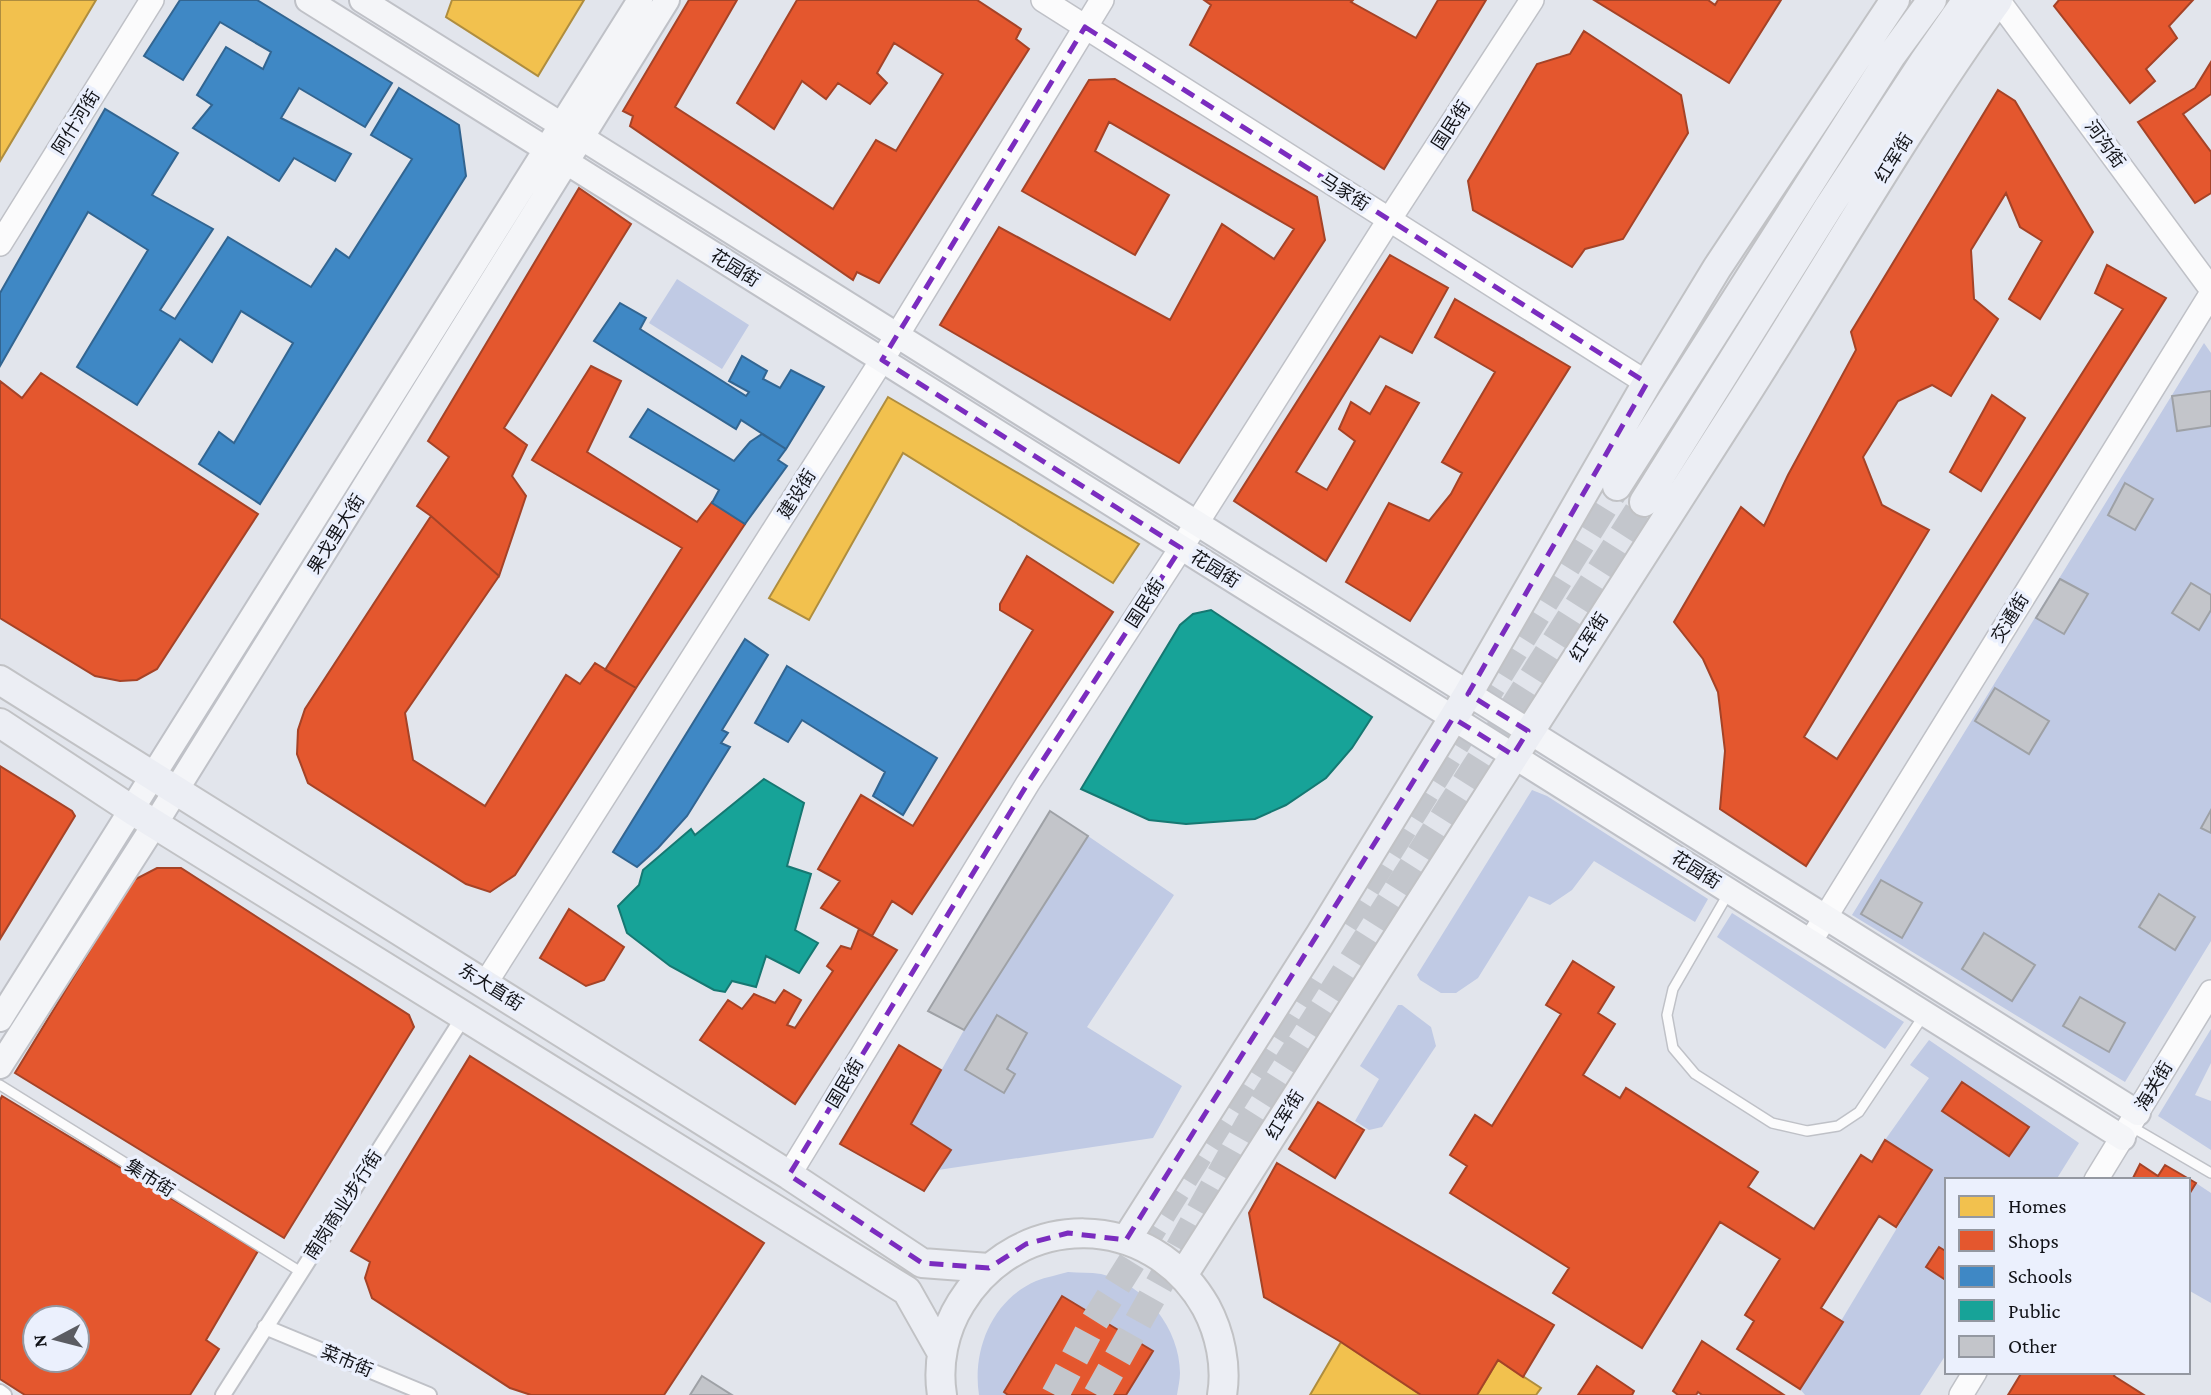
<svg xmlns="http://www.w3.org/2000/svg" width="2211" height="1395" viewBox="0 0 2211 1395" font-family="'Crimson Pro','Noto Sans SC',serif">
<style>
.green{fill:#c0cae4}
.homes{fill:#f2c14e;stroke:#af8d3e;stroke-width:2}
.shops{fill:#e4572e;stroke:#a54327;stroke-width:2;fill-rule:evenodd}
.schools{fill:#3f88c5;stroke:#326591;stroke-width:2}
.public{fill:#17a398;stroke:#167872;stroke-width:2}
.building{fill:#c3c5ca;stroke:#9ea1a6;stroke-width:2}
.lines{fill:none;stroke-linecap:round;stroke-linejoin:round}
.primary-tunnel{stroke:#c3c6cc;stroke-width:28;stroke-dasharray:28 14;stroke-linecap:butt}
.service-casing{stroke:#bfc1c7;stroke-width:12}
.pedestrian-casing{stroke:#bfc1c7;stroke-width:18}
.tertiary-casing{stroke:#bfc1c7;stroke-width:26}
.secondary-casing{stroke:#bfc1c7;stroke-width:28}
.primary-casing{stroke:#c1c2c5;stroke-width:32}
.service{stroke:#fbfbfc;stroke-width:9}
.pedestrian{stroke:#fbfbfc;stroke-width:14}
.tertiary{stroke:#fbfbfc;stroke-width:23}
.secondary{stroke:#f4f5f8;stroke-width:24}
.primary{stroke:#eceef4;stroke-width:28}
.marked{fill:none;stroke:#7b2cbf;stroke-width:5;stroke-dasharray:14 9;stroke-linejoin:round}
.labels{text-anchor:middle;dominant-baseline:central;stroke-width:7;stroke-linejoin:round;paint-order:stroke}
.street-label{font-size:18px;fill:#121318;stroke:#ebf0fd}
</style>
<rect width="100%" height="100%" fill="#e2e5ec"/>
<path class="green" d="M 677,279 L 749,325 L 722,369 L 649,323 Z
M 2204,343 L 2211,353 L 2211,941 L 2125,1082 L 1852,915 Z
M 1532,790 L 1547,796 L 1708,899 L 1695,922 L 1594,861 L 1572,890 L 1550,905 L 1529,896 L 1478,978 L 1456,993 L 1441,993 L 1420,980 L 1417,975 Z
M 1088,836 L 1174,895 L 1087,1027 L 1182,1086 L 1153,1138 L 938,1170 L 951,1150 L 911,1124 L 964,1030 Z
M 1732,913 L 1904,1022 L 1885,1049 L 1717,937 Z
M 1398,1005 L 1402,1005 L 1431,1027 L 1436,1046 L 1382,1127 L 1369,1130 L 1355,1121 L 1379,1079 L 1360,1066 Z
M 2211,1029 L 2211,1063 L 2195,1095 L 2211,1101 L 2211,1150 L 2158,1116 Z
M 1929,1040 L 2079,1143 L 2056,1180 L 1947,1180 L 1947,1353 L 1920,1395 L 1805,1395 L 1800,1389 L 1932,1170 L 1885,1140 L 1929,1078 L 1910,1065 Z
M 2196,1183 L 2211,1193 L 2211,1303 L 2188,1290 L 2188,1196 Z
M 1068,1272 C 1079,1273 1090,1272 1101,1274 C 1145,1284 1180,1329 1180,1373 C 1180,1380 1178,1388 1177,1395 L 979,1395 C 972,1350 992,1300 1036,1281 C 1046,1277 1058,1275 1068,1272 Z"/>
<path class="homes" d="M 0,0 L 96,0 L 0,161 Z
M 452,0 L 584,0 L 538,76 L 446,17 Z
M 888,397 L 1139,544 L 1113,583 L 903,453 L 809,620 L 769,598 Z
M 1341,1342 L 1421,1395 L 1310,1395 Z
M 1498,1360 L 1541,1388 L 1536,1395 L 1477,1395 Z"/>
<path class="shops" d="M 689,0 L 737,0 L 675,107 L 833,209 L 876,140 L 896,151 L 943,74 L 894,43 L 877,73 L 887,83 L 870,104 L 838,83 L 826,99 L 802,81 L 774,129 L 737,103 L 797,0 L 977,0 L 1021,29 L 1016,39 L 1029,49 L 879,283 L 857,272 L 853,280 L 630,126 L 633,116 L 623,111 Z
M 1204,0 L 1353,0 L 1351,2 L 1416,38 L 1438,0 L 1486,0 L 1384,169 L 1190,45 L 1211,5 Z
M 1594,0 L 1708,0 L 1715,5 L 1718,0 L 1781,0 L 1729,83 Z
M 2059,0 L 2193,0 L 2169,26 L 2177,38 L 2146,69 L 2155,81 L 2130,103 L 2054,6 Z
M 1584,31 L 1681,95 L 1688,133 L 1623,239 L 1585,249 L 1572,267 L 1473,210 L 1468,181 L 1537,64 L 1570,54 Z
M 2211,62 L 2211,94 L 2183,114 L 2211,152 L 2211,193 L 2195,203 L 2138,122 L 2195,88 Z
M 1115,79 L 1317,197 L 1325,240 L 1179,463 L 940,325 L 999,227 L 1170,320 L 1222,224 L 1274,259 L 1294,229 L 1109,122 L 1095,151 L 1169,195 L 1135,255 L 1022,191 L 1089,80 Z
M 1998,90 L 2015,101 L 2093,232 L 2040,319 L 2009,299 L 2042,241 L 2020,227 L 2006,193 L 1971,250 L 1974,299 L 1998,319 L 1951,396 L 1932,385 L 1898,401 L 1863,457 L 1882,505 L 1929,530 L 1804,737 L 1837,759 L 2123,309 L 2095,293 L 2107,265 L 2166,298 L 1806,866 L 1720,809 L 1725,751 L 1718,692 L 1703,659 L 1674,622 L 1741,507 L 1764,526 L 1788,475 L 1856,350 L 1851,332 Z
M 579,188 L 631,224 L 504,428 L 527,445 L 512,476 L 526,496 L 499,576 L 431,516 L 417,506 L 449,457 L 428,441 Z
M 1390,255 L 1448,288 L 1412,353 L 1380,336 L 1296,472 L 1327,490 L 1355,441 L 1339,429 L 1351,402 L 1370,414 L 1386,386 L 1419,403 L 1326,561 L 1234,501 Z
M 1455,299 L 1570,367 L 1410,621 L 1346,582 L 1389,503 L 1429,521 L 1451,494 L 1462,473 L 1442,462 L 1495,372 L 1435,337 Z
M 591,366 L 621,381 L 587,452 L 697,522 L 712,502 L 745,524 L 636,688 L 605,670 L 682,548 L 532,460 Z
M 41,373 L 258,514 L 157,669 L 137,680 L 120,681 L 95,676 L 0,618 L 0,381 L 22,398 Z
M 1992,395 L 2025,418 L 1981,491 L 1950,472 Z
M 431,516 L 499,576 L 405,713 L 413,760 L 485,806 L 566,675 L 580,684 L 595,663 L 636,688 L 515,875 L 490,892 L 466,884 L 308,783 L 297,754 L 298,730 L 305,709 Z
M 1027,556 L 1113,612 L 912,914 L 892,901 L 872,936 L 821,908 L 840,881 L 818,869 L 861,795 L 913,826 L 1033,630 L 1000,610 L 1000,604 Z
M 0,766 L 72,811 L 75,816 L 0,939 Z
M 157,868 L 181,868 L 409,1015 L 414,1027 L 284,1238 L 15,1073 L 132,881 Z
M 569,909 L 624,947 L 604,980 L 586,986 L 540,958 Z
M 859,929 L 897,950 L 795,1104 L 700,1040 L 728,1000 L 742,1009 L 754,994 L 775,1003 L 784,990 L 801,1000 L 787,1025 L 795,1028 L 833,971 L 827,966 L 841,946 L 851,949 Z
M 1573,961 L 1614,987 L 1598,1013 L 1615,1024 L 1583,1075 L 1620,1098 L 1626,1088 L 1758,1172 L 1748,1187 L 1814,1229 L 1861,1155 L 1872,1162 L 1885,1140 L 1932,1170 L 1896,1227 L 1879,1216 L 1821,1308 L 1843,1322 L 1800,1389 L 1737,1349 L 1754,1321 L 1745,1315 L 1780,1259 L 1720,1222 L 1642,1348 L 1553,1293 L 1569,1268 L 1450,1193 L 1467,1166 L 1450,1155 L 1475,1115 L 1492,1126 L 1561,1014 L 1546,1005 Z
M 899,1045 L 941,1070 L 911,1124 L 951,1150 L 924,1191 L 840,1144 Z
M 470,1056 L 764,1243 L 664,1395 L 531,1395 L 510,1388 L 372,1298 L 365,1278 L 370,1262 L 351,1251 Z
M 1962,1082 L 2029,1127 L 2009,1156 L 1942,1111 Z
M 2,1096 L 258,1251 L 206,1340 L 219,1349 L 190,1395 L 25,1395 L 0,1379 L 0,1100 ZM 35,1318 L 77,1318 L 77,1360 L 35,1360 Z
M 1318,1102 L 1364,1130 L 1335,1178 L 1289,1149 Z
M 1277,1163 L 1554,1325 L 1523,1377 L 1498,1360 L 1477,1395 L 1421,1395 L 1341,1342 L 1264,1297 L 1249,1213 Z
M 2140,1164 L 2158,1176 L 2165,1165 L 2196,1183 L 2188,1196 L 2188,1180 L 2132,1180 Z
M 1939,1247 L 1947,1252 L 1947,1281 L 1926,1267 Z
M 1062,1296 L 1153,1351 L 1126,1395 L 1008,1395 L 1004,1392 Z
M 1702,1341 L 1784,1395 L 1702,1395 L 1698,1392 L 1696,1395 L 1678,1395 L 1673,1391 Z
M 1597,1366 L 1634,1391 L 1632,1395 L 1578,1395 Z
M 2022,1372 L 2116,1372 L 2114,1376 L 2144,1395 L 2008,1395 Z"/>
<path class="schools" d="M 180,0 L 257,0 L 392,83 L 365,127 L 299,88 L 281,118 L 351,154 L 335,181 L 294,158 L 279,181 L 193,128 L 212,105 L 197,95 L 226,47 L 263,69 L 271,52 L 220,22 L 183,80 L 144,56 Z
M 399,88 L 459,125 L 466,176 L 260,504 L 199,464 L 219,432 L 234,443 L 293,343 L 241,311 L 212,362 L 180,339 L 137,405 L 77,367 L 148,250 L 88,212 L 0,366 L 0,293 L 105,109 L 178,153 L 152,195 L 213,229 L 160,310 L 175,319 L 228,237 L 311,287 L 336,249 L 349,258 L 412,159 L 371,135 Z
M 620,303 L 646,318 L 640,329 L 746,396 L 749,392 L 729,381 L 742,356 L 767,371 L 763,379 L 780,388 L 791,370 L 824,387 L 786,449 L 741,420 L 736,429 L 594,341 Z
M 648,409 L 734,461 L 750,442 L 762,434 L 786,449 L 778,460 L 787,466 L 745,524 L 712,503 L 719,490 L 630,437 Z
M 745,639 L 768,655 L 722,730 L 728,733 L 721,743 L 730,747 L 687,816 L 658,848 L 637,867 L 613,852 Z
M 787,666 L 937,758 L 903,815 L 873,796 L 885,772 L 802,720 L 788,742 L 755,723 Z"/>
<path class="public" d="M 1211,610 L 1372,717 L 1352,748 L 1326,778 L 1286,805 L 1255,819 L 1186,824 L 1149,820 L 1081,789 L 1180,625 L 1193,614 Z
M 764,779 L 804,803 L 787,866 L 811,874 L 795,930 L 818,943 L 799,973 L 766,956 L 756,987 L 732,981 L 725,992 L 714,990 L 670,966 L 627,933 L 618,906 L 639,885 L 643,870 L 691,829 L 695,835 Z"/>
<path class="building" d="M 2211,391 L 2211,426 L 2177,431 L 2172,396 Z
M 2125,483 L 2153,499 L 2135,530 L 2108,515 Z
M 2060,579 L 2088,594 L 2064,634 L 2036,618 Z
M 2191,583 L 2211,595 L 2211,610 L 2199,630 L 2172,613 Z
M 1995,688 L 2049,721 L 2029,754 L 1975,721 Z
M 2211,810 L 2211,833 L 2201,828 Z
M 1050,811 L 1088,836 L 964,1030 L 928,1011 Z
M 1881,880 L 1922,903 L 1902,938 L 1861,914 Z
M 2159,894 L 2195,917 L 2175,950 L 2139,927 Z
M 1984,933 L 2035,965 L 2012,1001 L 1962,969 Z
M 2080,997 L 2125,1023 L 2109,1052 L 2063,1026 Z
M 997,1015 L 1027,1033 L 1007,1069 L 1015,1074 L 1004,1093 L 965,1070 Z
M 702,1376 L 732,1395 L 690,1395 Z"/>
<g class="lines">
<path class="primary-tunnel" d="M 1344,923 L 1617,486
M 1055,1395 L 1091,1327 L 1315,969
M 1097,1395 L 1249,1124 L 1644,502"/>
<defs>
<path id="service" d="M 1728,894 L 1673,989 L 1667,1015 L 1673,1048 L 1695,1074 L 1772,1123 L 1807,1131 L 1838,1126 L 1859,1112 L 1924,1015
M 0,1085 L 301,1272
M 2132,1127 L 2211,1173"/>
<path id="pedestrian" d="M 265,1327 L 429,1395
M 0,1392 L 4,1395
M 223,1395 L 464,1016"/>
<path id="tertiary" d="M 1043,0 L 1647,383
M 1998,0 L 2211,289
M 0,244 L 152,0
M 1810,942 L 2211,294
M 485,984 L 882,360 L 1102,0
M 789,1175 L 1028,783 L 1181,548 L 1389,220 L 1532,0
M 2096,1180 L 2211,992
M 1961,1395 L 1975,1372"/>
<path id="secondary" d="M 308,0 L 2123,1138
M 362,0 L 2138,1113
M 0,1019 L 640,0
M 0,1066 L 155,824 L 667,0"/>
<path id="primary" d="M 1617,486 L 1891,56 L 1932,0
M 1644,502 L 1828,208 L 1925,60 L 1967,0
M 0,680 L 789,1175 L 922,1263 L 989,1268
M 0,723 L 132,810 L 907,1291 L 942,1353
M 1126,1240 L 1320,935 L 1468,694 L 1647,383 L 1717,268 L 1895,0
M 1183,1275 C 1365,988 1548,702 1732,416 C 1821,278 1902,134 1998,0
M 942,1395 C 937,1364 944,1330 961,1303 C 1019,1209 1151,1210 1206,1307 C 1220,1333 1227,1366 1222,1395"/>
</defs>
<use href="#service" class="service-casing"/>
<use href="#pedestrian" class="pedestrian-casing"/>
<use href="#tertiary" class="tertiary-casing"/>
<use href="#secondary" class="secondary-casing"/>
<use href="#primary" class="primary-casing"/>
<use href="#service" class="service"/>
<use href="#pedestrian" class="pedestrian"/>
<use href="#tertiary" class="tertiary"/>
<use href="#secondary" class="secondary"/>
<use href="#primary" class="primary"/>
</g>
<path class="marked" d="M 1085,27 L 1647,383 L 1468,694 L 1528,731 L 1513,755 L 1453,718 L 1126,1240 L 1068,1233 L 1026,1244 L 989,1268 L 922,1263 L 789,1175 L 1028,783 L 1181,548 L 882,360 Z"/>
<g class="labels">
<g class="street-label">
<text transform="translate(76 122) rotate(-58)">阿什河街</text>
<text transform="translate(1451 125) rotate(-57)">国民街</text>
<text transform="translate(2105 144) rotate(54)">河沟街</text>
<text transform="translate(1894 158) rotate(-58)">红军街</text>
<text transform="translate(1345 192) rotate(32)">马家街</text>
<text transform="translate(735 268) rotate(32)">花园街</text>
<text transform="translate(797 494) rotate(-58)">建设街</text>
<text transform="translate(336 534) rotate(-58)">果戈里大街</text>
<text transform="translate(1215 569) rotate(32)">花园街</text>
<text transform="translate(1145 603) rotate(-57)">国民街</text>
<text transform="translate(2010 618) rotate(-58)">交通街</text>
<text transform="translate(1589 637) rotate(-57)">红军街</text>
<text transform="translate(1696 870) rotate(32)">花园街</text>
<text transform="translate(491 987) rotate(32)">东大直街</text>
<text transform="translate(845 1083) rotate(-59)">国民街</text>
<text transform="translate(2154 1086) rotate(-59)">海关街</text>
<text transform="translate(1285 1115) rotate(-58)">红军街</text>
<text transform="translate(150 1178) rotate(32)">集市街</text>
<text transform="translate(343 1205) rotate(-57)">南岗商业步行街</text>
<text transform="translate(347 1361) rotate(23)">菜市街</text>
</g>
</g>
<rect x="1945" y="1178" width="245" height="196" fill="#ebf0fd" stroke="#9498a1" stroke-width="2"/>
<rect x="1959" y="1196" width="35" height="21" fill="#f2c14e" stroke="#9498a1" stroke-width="2"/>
<text x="2008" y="1213" font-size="21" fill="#121318">Homes</text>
<rect x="1959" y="1230" width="35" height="21" fill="#e4572e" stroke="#9498a1" stroke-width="2"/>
<text x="2008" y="1248" font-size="21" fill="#121318">Shops</text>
<rect x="1959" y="1266" width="35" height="21" fill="#3f88c5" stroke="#9498a1" stroke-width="2"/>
<text x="2008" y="1283" font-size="21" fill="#121318">Schools</text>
<rect x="1959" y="1300" width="35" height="21" fill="#17a398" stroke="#9498a1" stroke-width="2"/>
<text x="2008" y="1318" font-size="21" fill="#121318">Public</text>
<rect x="1959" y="1336" width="35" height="21" fill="#c3c5ca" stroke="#9498a1" stroke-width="2"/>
<text x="2008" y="1353" font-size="21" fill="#121318">Other</text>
<g transform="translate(56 1339) rotate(263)"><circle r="33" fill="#ebf0fd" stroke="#9498a1" stroke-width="2"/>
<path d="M0-5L12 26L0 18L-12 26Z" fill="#5b5c62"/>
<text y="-10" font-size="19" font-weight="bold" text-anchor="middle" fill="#121318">N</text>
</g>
</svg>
